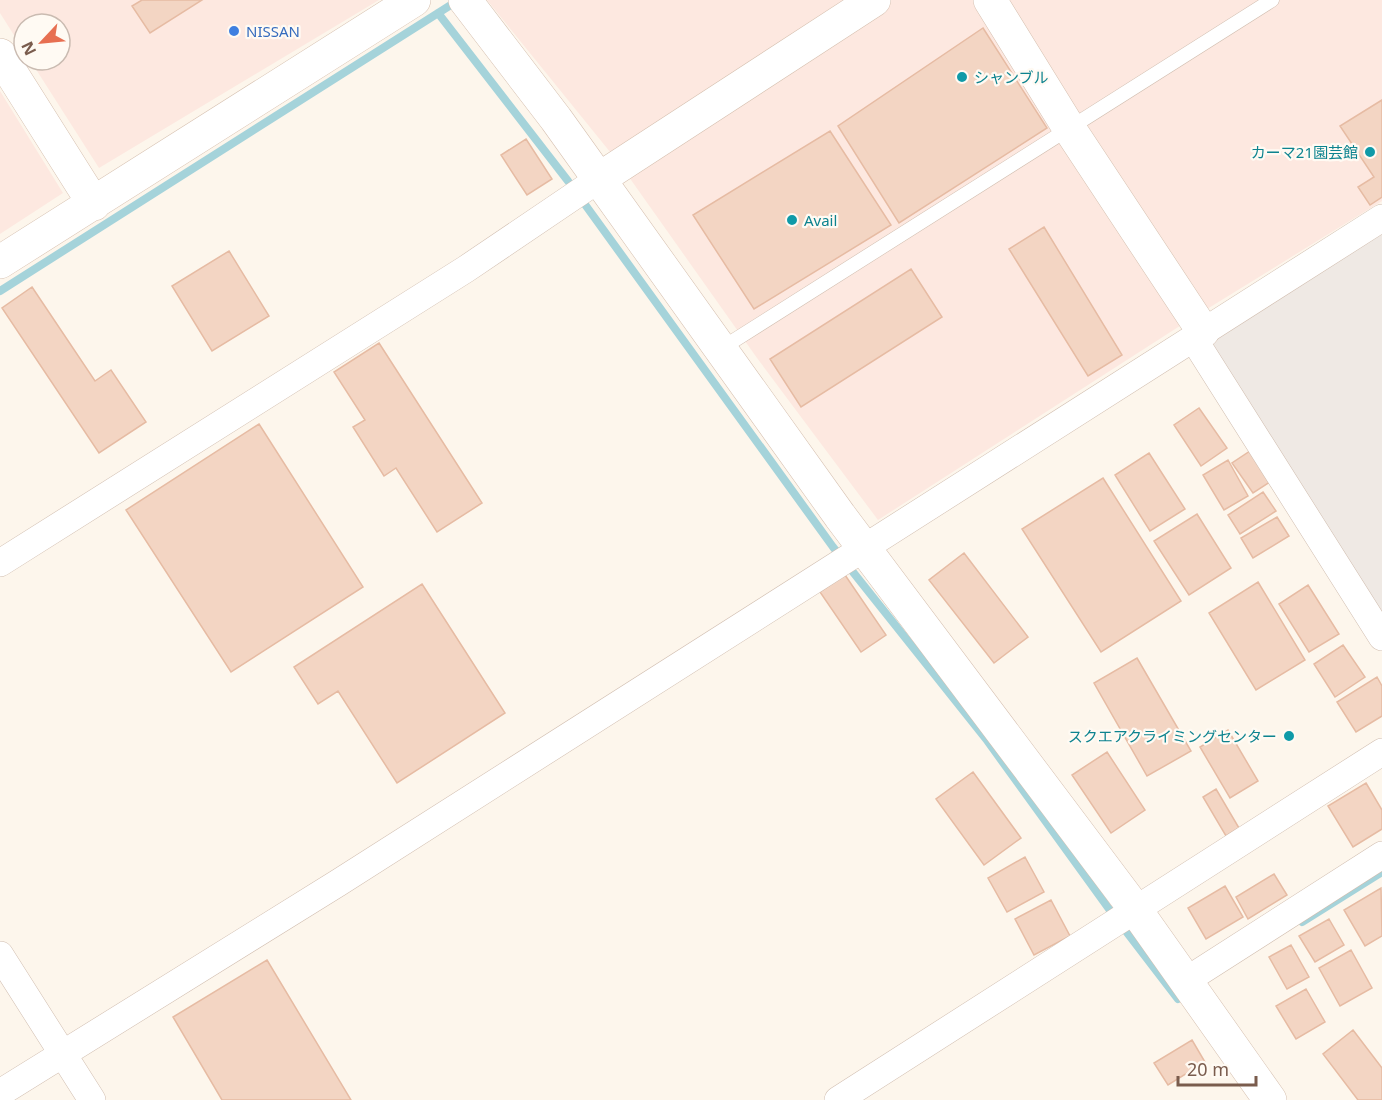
<svg xmlns="http://www.w3.org/2000/svg" width="1382" height="1100" viewBox="0 0 1382 1100" font-family="'Noto Sans','Noto Sans JP',sans-serif">
<style>
.commercial{fill:#fde8e0}
.industrial{fill:#efe9e4}
.lines{fill:none;stroke-linecap:round;stroke-linejoin:round}
.stream{stroke:#a5d3da;stroke-width:8}
.building{fill:#f3d5c3;stroke:#e6bba3;stroke-width:1.5}
.lane-casing{stroke:#d1beb0;stroke-width:15}
.street-casing{stroke:#d1beb0;stroke-width:28}
.secondary-casing{stroke:#d6c0b0;stroke-width:34}
.lane{stroke:#fff;stroke-width:14}
.street{stroke:#fff;stroke-width:27}
.secondary{stroke:#fff;stroke-width:33}
.shop-dot{fill:#3f7fe0;stroke:#fffaf3;stroke-width:2}
.culture-dot{fill:#0f9aa8;stroke:#fffaf3;stroke-width:2}
.labels{text-anchor:middle;dominant-baseline:central;stroke-width:4.5;stroke-linejoin:round;paint-order:stroke}
.shop-label{font-size:15px;fill:#366cbe;stroke:#fffaf3;text-anchor:start}
.culture-label{font-size:15px;fill:#0d838f;stroke:#fffaf3;text-anchor:start}
</style>
<rect width="100%" height="100%" fill="#fdf6ec"/>
<path class="commercial" d="M 0,0 L 379,0 L 99,168 L 30,60 L 60,60 L 60,24 L 24,24 L 24,51 L 0,13 Z
M 487,0 L 1382,0 L 1382,201 L 1186,322 L 878,520 L 757,358 L 619,163 Z
M 0,91 L 63,193 L 0,234 Z"/>
<path class="industrial" d="M 1382,232 L 1382,623 L 1205,344 Z"/>
<g class="lines">
<path class="stream" d="M 438,13 L 568,181 L 833,547 L 986,739 L 1109,909 L 1178,999 L 1187,994
M 0,291 L 457,1
M 1302,922 L 1382,872"/>
</g>
<path class="building" d="M 142,0 L 202,0 L 150,33 L 132,6 Z
M 983,28 L 1047,128 L 899,223 L 838,126 Z
M 1382,100 L 1382,197 L 1370,205 L 1358,187 L 1374,177 L 1340,126 Z
M 830,131 L 891,225 L 754,309 L 693,215 Z
M 526,139 L 552,179 L 527,195 L 501,155 Z
M 1044,227 L 1122,355 L 1088,376 L 1009,249 Z
M 229,251 L 269,316 L 212,351 L 172,286 Z
M 911,269 L 942,317 L 801,407 L 770,359 Z
M 32,287 L 95,381 L 111,370 L 146,422 L 99,453 L 2,308 Z
M 379,343 L 482,503 L 437,532 L 396,468 L 384,476 L 353,427 L 365,420 L 334,372 Z
M 1199,408 L 1227,448 L 1201,466 L 1174,425 Z
M 259,424 L 363,587 L 231,672 L 126,510 Z
M 1253,449 L 1273,480 L 1253,493 L 1232,463 Z
M 1149,453 L 1185,509 L 1150,531 L 1115,475 Z
M 1228,460 L 1248,496 L 1224,510 L 1203,475 Z
M 1103,478 L 1181,601 L 1101,652 L 1022,529 Z
M 1263,492 L 1276,511 L 1240,534 L 1228,515 Z
M 1197,514 L 1231,568 L 1189,595 L 1154,541 Z
M 1277,517 L 1289,536 L 1253,558 L 1241,538 Z
M 964,553 L 1028,637 L 994,663 L 929,580 Z
M 845,575 L 886,635 L 861,652 L 820,592 Z
M 1258,582 L 1305,660 L 1256,690 L 1209,613 Z
M 422,584 L 505,713 L 397,783 L 338,691 L 318,704 L 294,667 Z
M 1308,585 L 1339,634 L 1309,652 L 1279,604 Z
M 1343,645 L 1365,677 L 1335,697 L 1314,664 Z
M 1137,658 L 1191,751 L 1147,776 L 1094,683 Z
M 1377,677 L 1382,686 L 1382,716 L 1356,732 L 1337,702 Z
M 1228,730 L 1258,781 L 1230,798 L 1200,747 Z
M 1107,752 L 1145,810 L 1111,833 L 1072,775 Z
M 973,772 L 1021,838 L 984,865 L 936,799 Z
M 1366,783 L 1382,810 L 1382,829 L 1353,847 L 1328,806 Z
M 1216,789 L 1239,828 L 1226,836 L 1203,797 Z
M 1025,857 L 1044,892 L 1007,912 L 988,878 Z
M 1274,874 L 1287,895 L 1248,919 L 1236,897 Z
M 1225,886 L 1243,917 L 1206,939 L 1188,908 Z
M 1381,888 L 1382,936 L 1365,946 L 1344,910 Z
M 1051,900 L 1070,936 L 1034,955 L 1015,919 Z
M 1329,919 L 1344,945 L 1315,962 L 1299,936 Z
M 1291,945 L 1309,977 L 1287,989 L 1269,957 Z
M 1351,950 L 1372,988 L 1340,1006 L 1319,968 Z
M 267,960 L 351,1100 L 222,1100 L 173,1017 Z
M 1306,989 L 1325,1022 L 1296,1039 L 1276,1006 Z
M 1353,1030 L 1382,1068 L 1382,1100 L 1358,1100 L 1323,1054 Z
M 1192,1040 L 1205,1062 L 1168,1085 L 1154,1063 Z"/>
<g class="lines">
<defs>
<path id="lane" d="M 719,350 L 1272,0"/>
<path id="street" d="M 1193,338 L 1382,637
M 0,563 L 466,269 L 599,179
M 0,955 L 92,1100
M 1187,980 L 1382,855
M 0,1093 L 338,883 L 1382,218
M 838,1100 L 1382,752"/>
<path id="secondary" d="M 465,0 L 556,119 L 840,516 L 1135,909 L 1270,1100
M 990,0 L 1069,128 L 1203,331
M 0,55 L 94,204
M 599,179 L 874,0
M 0,262 L 414,0"/>
</defs>
<use href="#lane" class="lane-casing"/>
<use href="#street" class="street-casing"/>
<use href="#secondary" class="secondary-casing"/>
<use href="#lane" class="lane"/>
<use href="#street" class="street"/>
<use href="#secondary" class="secondary"/>
</g>
<circle class="shop-dot" cx="234" cy="31" r="6"/>
<g class="culture-dot">
<circle cx="962" cy="77" r="6"/>
<circle cx="1370" cy="152" r="6"/>
<circle cx="792" cy="220" r="6"/>
<circle cx="1289" cy="736" r="6"/>
</g>
<g class="labels">
<g class="shop-label">
<text x="246" y="31">NISSAN</text>
</g>
<g class="culture-label">
<text x="974" y="77">シャンブル</text>
<text x="1358" y="152" text-anchor="end">カーマ21園芸館</text>
<text x="804" y="220">Avail</text>
<text x="1277" y="736" text-anchor="end">スクエアクライミングセンター</text>
</g>
</g>
<g transform="translate(42 42) rotate(244)"><circle r="28" fill="#fffaf3" stroke="#cabbb1" stroke-width="1.5"/>
<path d="M0-4.5L10 22L0 15L-10 22Z" fill="#e76f51"/>
<text y="-9" font-size="16" font-weight="bold" text-anchor="middle" fill="#7a5c4d">N</text>
</g>
<path d="M1178 1076v9h78v-9" fill="none" stroke="#7a5c4d" stroke-width="3"/>
<text x="1187" y="1076" font-size="18" fill="#7a5c4d" stroke="#fffaf3" stroke-width="4.5" paint-order="stroke">20 m</text>
</svg>
